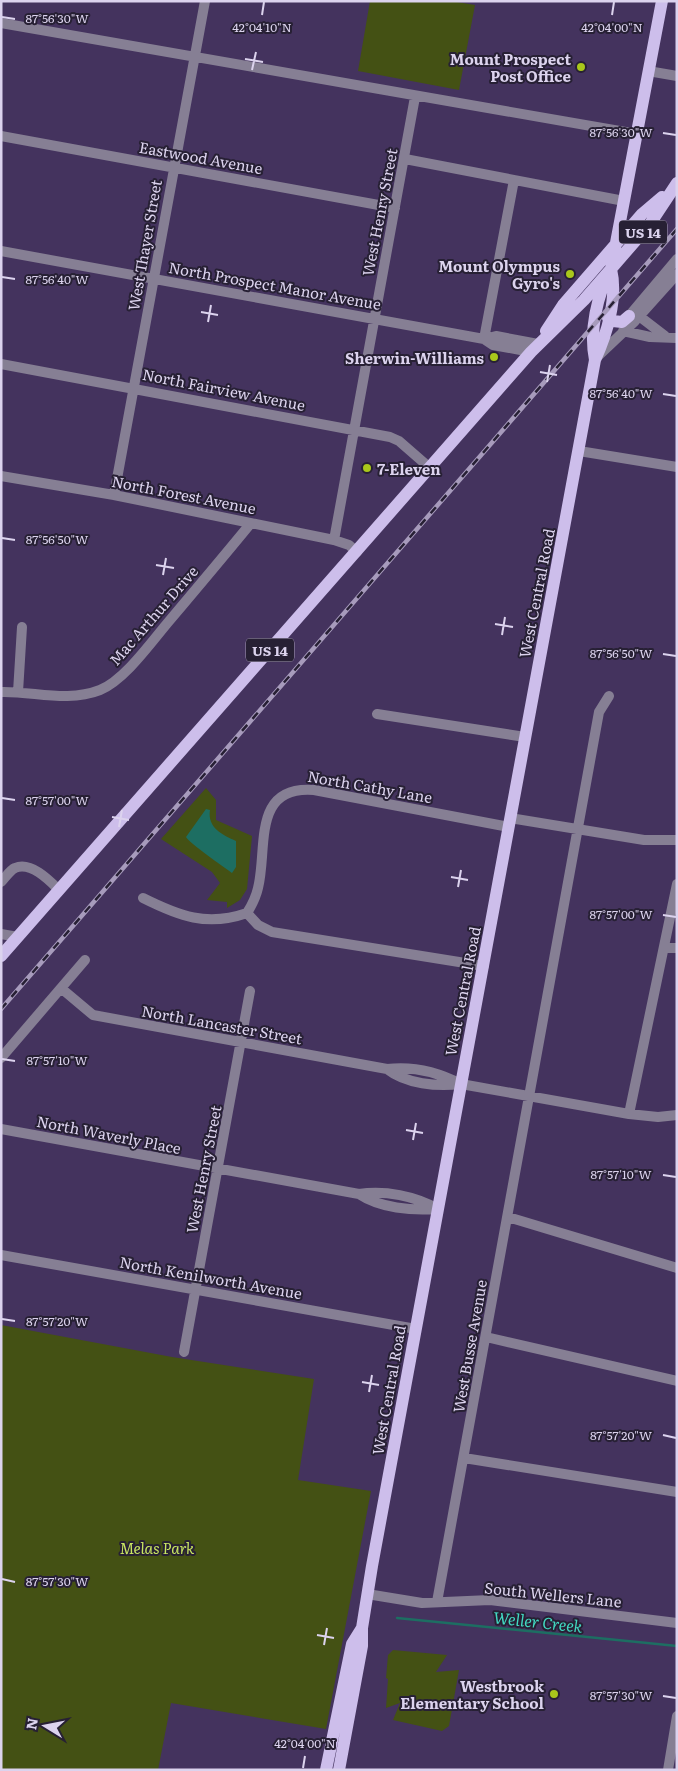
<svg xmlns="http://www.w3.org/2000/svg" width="678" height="1771" viewBox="0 0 678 1771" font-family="Literata,serif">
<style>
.green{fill:#445114}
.water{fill:#1d6e62}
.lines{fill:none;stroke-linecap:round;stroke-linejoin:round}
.stream{stroke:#1d6e62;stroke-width:2.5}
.minor{stroke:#867f94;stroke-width:10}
.major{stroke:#cdbeeb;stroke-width:12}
.rail-casing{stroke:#a79bbc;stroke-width:4.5}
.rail{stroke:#272034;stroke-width:2.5;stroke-dasharray:8;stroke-linecap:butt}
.ticks{fill:none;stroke:#dcd3ee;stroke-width:2}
.poi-dot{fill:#a9c71b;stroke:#272034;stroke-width:2}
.labels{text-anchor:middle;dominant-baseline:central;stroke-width:4;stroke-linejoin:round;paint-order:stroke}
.shield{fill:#272034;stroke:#a69db6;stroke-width:1}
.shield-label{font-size:14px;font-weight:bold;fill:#dcd3ee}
.poi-label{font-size:15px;font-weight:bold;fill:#dcd3ee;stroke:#272034;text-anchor:end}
.street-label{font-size:15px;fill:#dcd3ee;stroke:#272034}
.park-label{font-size:15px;font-style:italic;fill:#c9e662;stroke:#272034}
.water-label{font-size:16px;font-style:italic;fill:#42d9c2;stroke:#272034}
.ticks-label{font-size:12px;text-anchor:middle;fill:#dcd3ee;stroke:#272034;stroke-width:4;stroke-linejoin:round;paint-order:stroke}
</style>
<rect width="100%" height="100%" fill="#44335e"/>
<path class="green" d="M 370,1 L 451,1 L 475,5 L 459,90 L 358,71 Z
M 206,788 L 216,800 L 216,820 L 252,836 L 247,889 L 240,900 L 227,908 L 227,902 L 207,900 L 220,883 L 212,872 L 161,839 Z
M 1,1325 L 172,1357 L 314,1379 L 298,1480 L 371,1491 L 326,1729 L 171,1703 L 158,1770 L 1,1770 Z
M 393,1650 L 447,1655 L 436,1672 L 459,1670 L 449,1726 L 442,1731 L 393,1720 L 400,1703 L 386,1708 L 388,1679 L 386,1678 L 388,1655 Z"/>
<path class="water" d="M 206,809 L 210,810 C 207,828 223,835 236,841 L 236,867 L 232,873 C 223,866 190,844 186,837 Z"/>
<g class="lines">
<path class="stream" d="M 397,1618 L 677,1646"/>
<path class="minor" d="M 1,23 L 637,134
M 648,71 L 677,76
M 1,136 L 395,208
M 405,159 L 624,201
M 1,251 L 484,339 L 496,336 L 538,344
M 639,316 L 665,336
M 626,323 L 629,316 L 677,259
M 623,331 L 650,337 L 677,338
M 484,339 L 514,180
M 484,339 L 493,345 L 531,352
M 598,356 L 635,321 L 677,274
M 1,364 L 390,437 L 399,441 L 430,468
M 579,451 L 677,467
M 1,476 L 114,495 L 334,540 L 349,545 L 357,552
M 114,495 L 205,1
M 334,540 L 415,97
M 1,692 C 34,691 67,703 100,690 C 125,680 152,641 170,620 C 197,588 224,556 251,523
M 18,692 L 22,627
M 377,714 L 525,737
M 510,818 L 644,840 L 677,840
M 1,882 C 5,878 10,870 15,868 C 31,861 50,881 59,890
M 143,898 C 179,916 207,927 247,913 C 252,905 256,897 258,888 C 268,849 251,785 314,790 L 509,827
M 247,913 L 258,925 L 272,932 L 484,966
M 1,934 L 18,937
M 664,948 L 677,948
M 62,989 L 93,1015 L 387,1069 C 412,1066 438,1072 461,1084
M 1,1058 L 85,960
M 387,1069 C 406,1084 437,1087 461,1084 L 629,1114 L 658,1117 L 677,1115
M 629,1114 L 677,884
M 1,1129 L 359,1194 C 385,1190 415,1196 438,1209
M 359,1194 C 380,1208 412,1211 437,1209
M 508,1217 L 677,1268
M 1,1255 L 416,1329
M 486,1337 L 677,1381
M 184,1352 L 250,991
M 464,1458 L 677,1492
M 367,1594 L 422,1603 L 490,1600 L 677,1623
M 437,1602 L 599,712 L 609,696
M 668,1770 L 677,1716"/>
<path class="major" d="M 608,318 L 613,321 L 622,322 L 629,316
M 546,331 L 563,305 L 642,214 L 662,197
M 595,360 C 589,331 597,295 611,269 L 662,1
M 1,956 L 531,352 L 584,300 L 650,224 L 677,183
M 326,1770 L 352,1644 L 362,1628
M 339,1770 L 362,1646 L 362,1628 L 372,1566 L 595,360 C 607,334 618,298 611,269"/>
<defs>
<path id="rail" d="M 1,1009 L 677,229"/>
</defs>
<use href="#rail" class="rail-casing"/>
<use href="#rail" class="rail"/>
</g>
<path class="ticks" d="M 262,15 L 264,2M 612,15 L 614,2M 2,17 L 15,19M 245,59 L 263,62M 252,70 L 256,52M 663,133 L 676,135M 2,277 L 15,279M 201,312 L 218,315M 208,322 L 211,305M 540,372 L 557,375M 547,382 L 550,365M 663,394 L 676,396M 2,538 L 15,540M 156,565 L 174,568M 163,575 L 166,558M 495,624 L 513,627M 502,635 L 505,617M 663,654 L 676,656M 2,798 L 15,800M 112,817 L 129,820M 119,827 L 122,810M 451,877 L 468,880M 458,887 L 461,870M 663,915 L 676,917M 2,1059 L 15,1061M 406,1130 L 423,1133M 413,1140 L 416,1123M 663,1175 L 676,1177M 2,1319 L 15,1321M 362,1382 L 379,1385M 369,1392 L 372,1375M 663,1435 L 676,1438M 2,1579 L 15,1582M 317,1635 L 334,1638M 324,1645 L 327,1628M 663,1696 L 676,1698M 303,1768 L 305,1756"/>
<g class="poi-dot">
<circle cx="581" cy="67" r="5"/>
<circle cx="570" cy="274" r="5"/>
<circle cx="494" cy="357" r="5"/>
<circle cx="367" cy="468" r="5"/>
<circle cx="554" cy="1694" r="5"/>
</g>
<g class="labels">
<g class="shield">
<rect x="619" y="220.5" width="48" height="23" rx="4"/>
<rect x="246" y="638.5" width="48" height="23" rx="4"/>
</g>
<g class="shield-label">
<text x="643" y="232">US 14</text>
<text x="270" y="650">US 14</text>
</g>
<g class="poi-label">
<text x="571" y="58">Mount Prospect<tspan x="571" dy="17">Post Office</tspan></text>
<text x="560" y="265">Mount Olympus<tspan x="560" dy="17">Gyro's</tspan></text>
<text x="484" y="357">Sherwin-Williams</text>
<text x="377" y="468" text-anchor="start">7-Eleven</text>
<text x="544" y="1685">Westbrook<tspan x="544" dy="17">Elementary School</tspan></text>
</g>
<g class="street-label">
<text transform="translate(201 157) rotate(10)">Eastwood Avenue</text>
<text transform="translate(379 212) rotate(-79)">West Henry Street</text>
<text transform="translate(144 245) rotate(-80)">West Thayer Street</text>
<text transform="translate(275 285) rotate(10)">North Prospect Manor Avenue</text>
<text transform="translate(224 389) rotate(11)">North Fairview Avenue</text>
<text transform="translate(184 494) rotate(11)">North Forest Avenue</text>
<text transform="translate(536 593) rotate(-79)">West Central Road</text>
<text transform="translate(153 615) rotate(-49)">Mac Arthur Drive</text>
<text transform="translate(370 786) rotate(10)">North Cathy Lane</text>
<text transform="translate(462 991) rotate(-79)">West Central Road</text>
<text transform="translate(222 1024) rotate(10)">North Lancaster Street</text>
<text transform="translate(109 1134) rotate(11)">North Waverly Place</text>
<text transform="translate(203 1169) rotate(-79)">West Henry Street</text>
<text transform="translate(211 1277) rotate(10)">North Kenilworth Avenue</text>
<text transform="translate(469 1346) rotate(-80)">West Busse Avenue</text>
<text transform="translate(388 1390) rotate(-80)">West Central Road</text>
<text transform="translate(553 1594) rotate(6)">South Wellers Lane</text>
</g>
<g class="park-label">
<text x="157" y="1547">Melas Park</text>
</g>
<g class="water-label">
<text transform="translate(538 1621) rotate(6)">Weller Creek</text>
</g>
</g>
<g class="ticks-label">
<text x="57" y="23">87°56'30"W</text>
<text x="262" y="32">42°04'10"N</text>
<text x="612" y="32">42°04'00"N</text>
<text x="621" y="137">87°56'30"W</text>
<text x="57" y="284">87°56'40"W</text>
<text x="621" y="398">87°56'40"W</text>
<text x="57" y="544">87°56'50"W</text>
<text x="621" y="658">87°56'50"W</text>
<text x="57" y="805">87°57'00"W</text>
<text x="621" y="919">87°57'00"W</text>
<text x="57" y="1065">87°57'10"W</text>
<text x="621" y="1179">87°57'10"W</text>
<text x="57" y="1326">87°57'20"W</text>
<text x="621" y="1440">87°57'20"W</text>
<text x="57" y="1586">87°57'30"W</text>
<text x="621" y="1700">87°57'30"W</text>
<text x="305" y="1748">42°04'00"N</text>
</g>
<rect width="678" height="1771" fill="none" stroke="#dcd3ee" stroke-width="5"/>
<g transform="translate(45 1726) rotate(280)" stroke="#272034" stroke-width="4" paint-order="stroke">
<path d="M0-4L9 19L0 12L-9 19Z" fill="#dcd3ee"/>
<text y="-8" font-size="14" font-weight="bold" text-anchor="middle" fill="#dcd3ee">N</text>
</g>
</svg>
